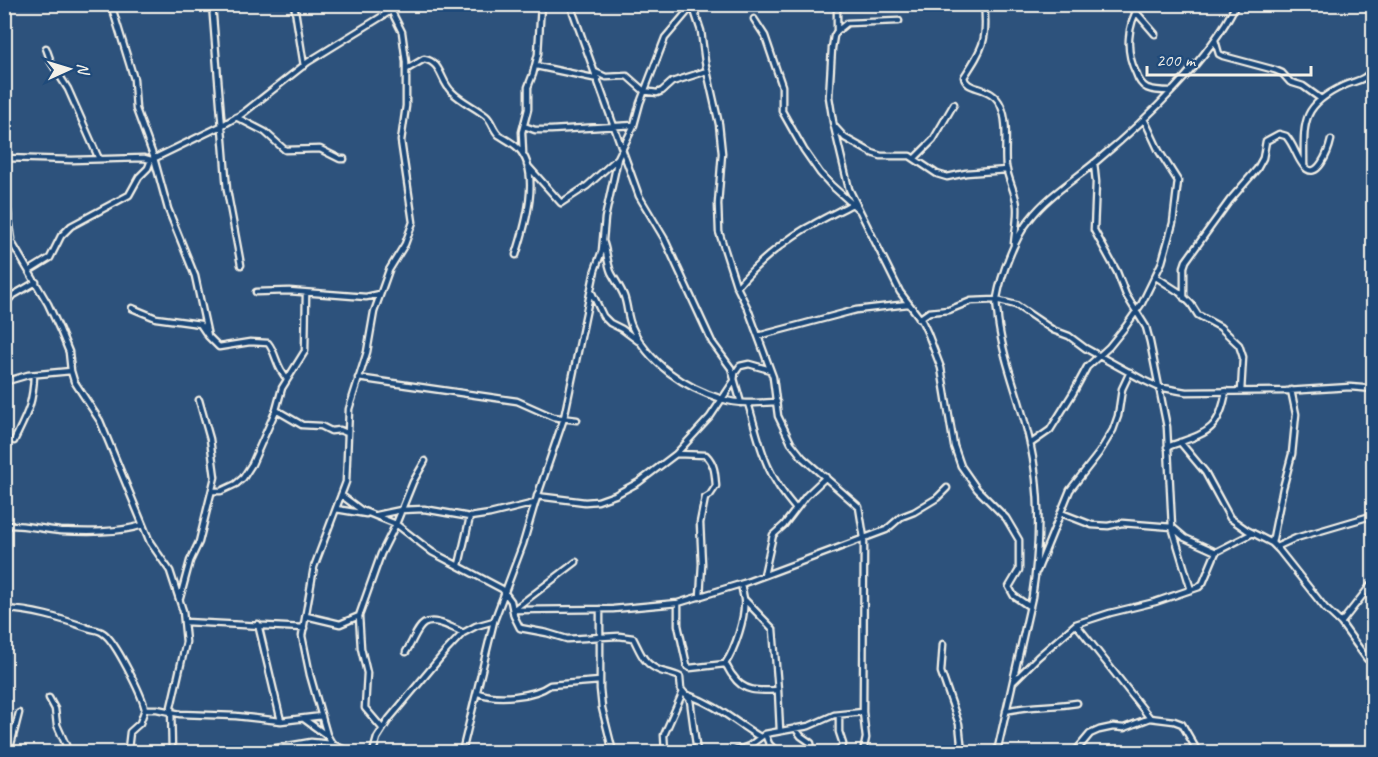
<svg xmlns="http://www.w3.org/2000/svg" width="1378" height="757" viewBox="0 0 1378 757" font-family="Caveat,sans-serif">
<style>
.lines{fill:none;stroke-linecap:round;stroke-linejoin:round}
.minor-casing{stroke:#f4f1e8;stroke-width:9}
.minor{stroke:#1f4a7a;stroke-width:4.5}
</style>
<rect width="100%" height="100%" fill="#2d527c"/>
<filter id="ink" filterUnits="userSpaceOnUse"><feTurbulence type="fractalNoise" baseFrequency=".0167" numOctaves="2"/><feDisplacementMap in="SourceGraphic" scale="12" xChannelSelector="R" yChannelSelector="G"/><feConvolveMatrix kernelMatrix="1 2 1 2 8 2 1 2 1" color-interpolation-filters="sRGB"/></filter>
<g filter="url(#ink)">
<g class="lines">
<defs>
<path id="minor" d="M 111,4 L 134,79 L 136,109 L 154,158 L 168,209 L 195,276 L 208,336
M 212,4 L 227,190 L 241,265
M 294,4 L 304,66
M 570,4 L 639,196 L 664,238 L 712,342 L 731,368 L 741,403
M 692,4 L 701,31 L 705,62 L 719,124 L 722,153 L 718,204 L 719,232 L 736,285 L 748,309 L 773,377 L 778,416 L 791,443 L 803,458 L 859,507 L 864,538 L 863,712 L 866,738 L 863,752
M 837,4 L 837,31 L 834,36 L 832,48 L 829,97 L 833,122 L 849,189 L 900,292 L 922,321 L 928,334 L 941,368 L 954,446 L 961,466 L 977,489 L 1006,518 L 1019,540 L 1019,570 L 1009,587 L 1014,596 L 1030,607
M 984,4 C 988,40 983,48 964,77 C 966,92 992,84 1001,106 C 1009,124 1004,147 1006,166 C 1008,180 1016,193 1017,206 C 1018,218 1015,232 1014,244
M 1129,4 L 1155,34
M 1140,4 C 1127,26 1125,51 1136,73 C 1138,79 1141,85 1147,88 C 1154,91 1163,91 1171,91
M 754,19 L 765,36 L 782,86 L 782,111 L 804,150 L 820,173 L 831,185 L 859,210
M 837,31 L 847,23 L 899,21
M 1215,40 L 1219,54 L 1223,56 L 1275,70 L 1282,73 L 1290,82 L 1303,86 L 1321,99
M 46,48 L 51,62 L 68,89 L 99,159
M 536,66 L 598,79
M 407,69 L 424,59 C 442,62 440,81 452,92 C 462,102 475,107 486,116 C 492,121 493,130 499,135 C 505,139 512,142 518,148 C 542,172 525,227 516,255
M 595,72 L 606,77 L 627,76 L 644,91 L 657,93 L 662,91 L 672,82 L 707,71
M 236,117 L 265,132 L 285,150 L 320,149 L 340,159 L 344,159
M 524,126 L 535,130 L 551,130 L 634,125
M 835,127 L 845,138 L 872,153 L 881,156 L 910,156 L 937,174 L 947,177 L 966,173 L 1007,170
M 523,153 L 522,132 L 528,109 L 528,87 L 533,74 L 538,54 L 541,4
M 4,158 L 72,160 L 144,158 L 151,160 L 221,126 L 242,114 L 308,62 L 402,4
M 915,158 L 933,140 L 954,104
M 1094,163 L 1096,182 L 1094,230 L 1117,272 L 1126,295 L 1146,327 L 1150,342 L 1167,427 L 1172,527 L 1191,590
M 527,165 L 561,203 L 587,186 L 618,158
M 1304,166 C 1304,124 1300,106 1343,86 C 1358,79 1363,83 1374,67
M 4,186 L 12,239
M 4,229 L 48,304 L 60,330 L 69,352 L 71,371 L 74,381 L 100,421 L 150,542 L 170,571 L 183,611 L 186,642 L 171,707 L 172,752
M 603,241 C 607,251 607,262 611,272 C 615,280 621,288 624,296 C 628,307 627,317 632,327 C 648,363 685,388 722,399 C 740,405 759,403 777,402
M 29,271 L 50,258 L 61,236 L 71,226 L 129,195 L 139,177 L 148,168 L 151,160
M 1156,277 L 1179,292 L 1191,304 L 1198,315 L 1220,327 L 1239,345 L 1243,357 L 1241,391
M 737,287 C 754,266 789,236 814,224 C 826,217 839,211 852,204
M 256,292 L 289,291 L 366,297 L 380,294
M 592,293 L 603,316 L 610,323 L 622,329 L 638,341
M 1184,298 L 1184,267 L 1186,261 L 1230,200 L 1257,169 L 1263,158 L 1266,141 L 1279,134 L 1286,136 C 1294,145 1296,156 1303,165 C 1317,184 1329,149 1331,140
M 4,305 L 12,296 L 36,282
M 132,308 L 156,318 L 200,324 L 208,336 L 219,347 L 250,342 L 268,343 C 277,354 275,366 287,379
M 919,319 L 929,312 L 949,310 L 971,301 L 996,300 L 1016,305 L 1053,330 L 1069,336 L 1085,348 L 1143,380 L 1158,387 L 1186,392 L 1286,391 L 1350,387 L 1374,389
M 758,336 L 856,310 L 908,304
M 358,378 L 517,401 L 553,417 L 577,420
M 4,382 L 28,375 L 71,371
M 748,403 C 761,447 764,472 795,508
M 276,410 L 302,425 L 321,426 L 331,431 L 340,430 L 347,433
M 14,441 C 27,414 33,405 34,375
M 1180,442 L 1205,472 L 1230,518 L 1247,530 L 1272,543 L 1279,550 L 1325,608 L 1341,623 L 1367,659 L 1374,660
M 1030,444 L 1050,430 L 1073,393 L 1087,367 L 1109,347 L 1126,326 L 1142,303 L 1162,262 L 1173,223 L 1178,181 L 1159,151 L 1144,119
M 1167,447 C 1204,433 1219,434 1226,391
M 676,454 L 706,455 C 715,464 715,474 716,486 L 710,495 L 705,498 L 700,523 L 702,564 L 700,597
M 212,491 L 221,491 L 236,484 L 243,478 L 252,464 L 276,410 L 282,388 L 305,351 L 306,293
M 341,495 L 361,510 L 396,524 L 432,552 L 502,589 L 511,601 L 514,616 L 520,628 L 547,633 L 567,639 L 619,636 L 633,638 C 641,653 643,664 661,671 C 668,673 674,674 680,677 L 681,689 L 690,700 L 697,752
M 537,496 L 585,502 L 598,501 L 615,495 L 639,482 L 676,454 L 710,417 L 734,381 L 735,373 L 740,366 L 749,364 L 770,370
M 336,509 L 366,514
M 1061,513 L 1092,525 L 1108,526 L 1122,523 L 1172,527 L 1185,538 L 1216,552
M 377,515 L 401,510 L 424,509 L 470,517 L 490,514 L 535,503
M 4,525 C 24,524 41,529 60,531 C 86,532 118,533 143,525
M 1272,543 L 1283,488 L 1292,454 L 1296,414 L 1291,390
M 1276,547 L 1296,538 L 1374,515
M 459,565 L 470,517
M 1037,571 L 1070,490 L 1099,453 L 1113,430 L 1118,416 L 1122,389 L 1130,372
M 764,575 L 773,535 L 784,525 L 806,496 L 826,477
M 741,584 L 744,599 L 773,629 L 778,690
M 180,598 L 190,561 L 199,542 L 215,477 L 210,439 L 199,400
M 678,603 L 678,625 L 687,666 L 690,668 L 725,664
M 4,609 C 33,610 59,618 85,627 C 91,630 98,629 103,633 C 115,640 142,695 145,709 L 140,723 L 130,732 L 128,749 L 125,752
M 600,609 L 600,689 L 602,708 L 613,752
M 513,610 L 613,609 L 678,603 L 744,583 L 886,530 L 901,517 L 914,512 L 937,498 L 947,488
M 513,610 L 576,562
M 306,616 L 340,624 L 359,616 L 381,554 L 396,524 L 413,482 L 425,461
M 359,616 L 361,648 L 367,673 L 365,708 L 382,728
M 185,622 L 304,628
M 1341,623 L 1374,581
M 258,624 L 281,721
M 1076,624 L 1150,718
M 943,644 L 941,672 L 959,724 L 962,752
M 406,652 C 419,632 418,614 446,625 C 453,628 457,629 463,633
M 725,664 C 729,668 729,672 733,676 C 744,693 760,691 778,690 L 780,731
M 725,664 C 735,649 746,617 744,599
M 1014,681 L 1038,657 L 1076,624 L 1110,613 L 1155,602 L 1199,587 L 1203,583 L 1216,552 L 1253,533
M 478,693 C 497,700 533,697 550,685 L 600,681
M 688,695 C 719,706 733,721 760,737
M 49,698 L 55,709 L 57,725 L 69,752
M 145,709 L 157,709 L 180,714 L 236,716 L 281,721 L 322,716
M 1006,711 C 1027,705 1054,707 1077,703
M 304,719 L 326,735
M 795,728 L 801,736 L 811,743 L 812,752
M 765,734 L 769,744 L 777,752
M 9,752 L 19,713
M 254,752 L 311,742 L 332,744 L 350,752
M 337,752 L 327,735 L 310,675 L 302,636 L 314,567 L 346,482 L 349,409 L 367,352 L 374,312 L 389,270 L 405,244 L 413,222 L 401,141 L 406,106 L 406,62 L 402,32 L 388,4
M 373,752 L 377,738 L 389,719 L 446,651 L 463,633 L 476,626 L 494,621
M 462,752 L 494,621 L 523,544 L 535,503 L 564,418 L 595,270 L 602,251 L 605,218 L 618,158 L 634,125 L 640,103 L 665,38 L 693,5
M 665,752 L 664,735 L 683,692
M 733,752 L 749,746 L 765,734 L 809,726 L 834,715 L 863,712
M 838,752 L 843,744 L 839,732 L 839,715
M 997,752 L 1032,597 C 1040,547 1041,492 1030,443 C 1021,400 1004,365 998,320 C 998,313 995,305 997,298 C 1001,275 1015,237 1030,219 C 1048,195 1076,179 1098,160 C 1145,121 1210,59 1236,4
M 1075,752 L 1090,734 L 1099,730 L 1113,727 L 1124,728 L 1150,718 L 1174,721 L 1182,724 L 1198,752"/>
</defs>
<use href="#minor" class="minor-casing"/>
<use href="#minor" class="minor"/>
</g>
</g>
<rect width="1378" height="757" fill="none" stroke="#1f4a7a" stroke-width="24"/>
<rect x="12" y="12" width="1354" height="733" fill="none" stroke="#f4f1e8" stroke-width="2" filter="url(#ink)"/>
<g transform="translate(69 69) rotate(86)" stroke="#1f4a7a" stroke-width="4.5" paint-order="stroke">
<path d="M0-4.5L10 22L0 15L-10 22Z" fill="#f4f1e8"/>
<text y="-9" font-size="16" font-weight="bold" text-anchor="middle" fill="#f4f1e8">N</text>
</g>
<path d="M1147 66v9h164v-9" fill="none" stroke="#f4f1e8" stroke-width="3"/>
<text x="1156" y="66" font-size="18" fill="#f4f1e8" stroke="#1f4a7a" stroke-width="4.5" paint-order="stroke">200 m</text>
</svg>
